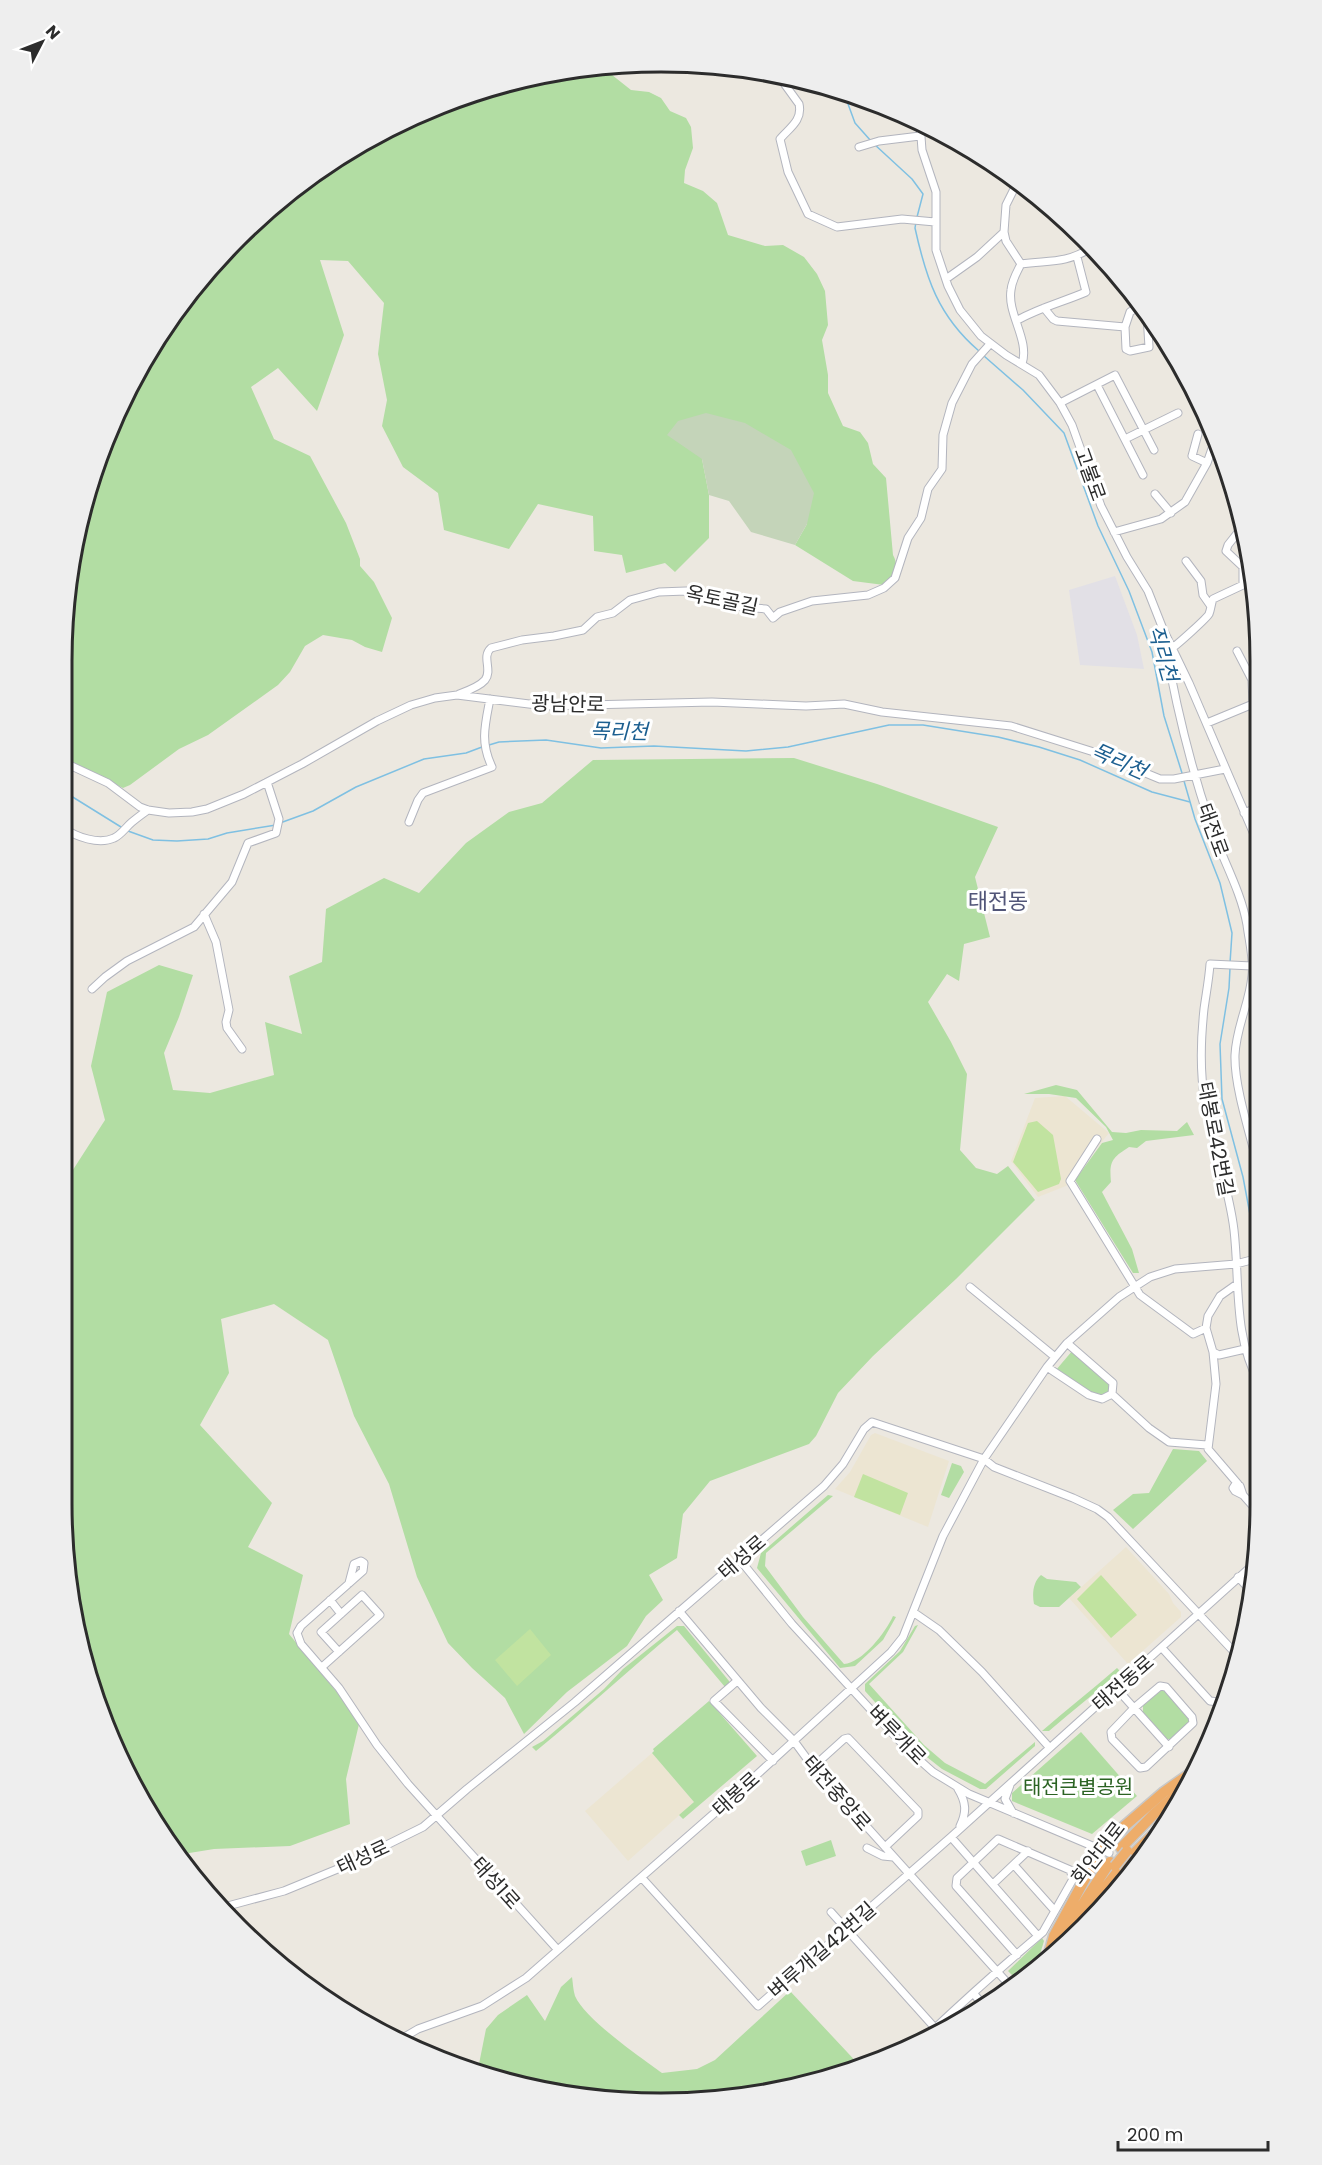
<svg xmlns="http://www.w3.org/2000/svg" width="1322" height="2165" viewBox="0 0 1322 2165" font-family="Poppins,'Noto Sans KR',sans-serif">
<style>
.industrial{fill:#e2e0e6}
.education{fill:#ece5d2}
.green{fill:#b2dda3}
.cemetery{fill:#c4d4b9}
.pitch{fill:#c1e3a0}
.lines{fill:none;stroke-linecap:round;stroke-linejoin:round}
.stream{stroke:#7fc0e2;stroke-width:1.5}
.minor-casing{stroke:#b3b5be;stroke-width:9}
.highway-casing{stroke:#c8c8c8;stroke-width:13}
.minor{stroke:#fff;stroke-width:7}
.highway{stroke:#eead6a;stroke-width:10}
.highway-bridge-casing{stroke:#c8c8c8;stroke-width:13;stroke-linecap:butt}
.highway-bridge{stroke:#eead6a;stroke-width:10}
.labels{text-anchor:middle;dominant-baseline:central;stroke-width:6;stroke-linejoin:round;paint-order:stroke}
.street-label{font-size:20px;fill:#2c2c2c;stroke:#fff}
.park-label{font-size:20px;fill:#2b6323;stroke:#fff}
.water-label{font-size:21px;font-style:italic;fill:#1c5f90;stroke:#fff}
.quarter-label{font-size:22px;fill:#515578;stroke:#fff}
.rim{fill:none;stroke:#2c2c2c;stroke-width:3}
</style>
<rect width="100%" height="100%" fill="#ece8e0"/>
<path class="industrial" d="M 1115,576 L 1137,635 L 1144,669 L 1080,665 L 1069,590 Z"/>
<path class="education" d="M 1065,1096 L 1109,1133 L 1066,1186 L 1038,1197 L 1011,1161 L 1035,1098 Z
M 875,1433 L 949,1461 L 928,1527 L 835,1489 L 850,1472 L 871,1435 Z
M 1126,1547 L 1169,1594 L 1173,1603 L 1181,1612 L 1181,1617 L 1128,1664 L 1069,1598 Z
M 652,1753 L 694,1802 L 628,1861 L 585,1811 Z"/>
<path class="green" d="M 602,67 L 631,90 L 649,92 L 661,98 L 670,111 L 686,118 L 691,127 L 693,148 L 685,170 L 684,183 L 703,191 L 717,203 L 728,235 L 765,246 L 783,245 L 804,257 L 817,274 L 825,291 L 828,325 L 822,340 L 828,375 L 828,393 L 843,426 L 860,432 L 868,443 L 873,464 L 886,478 L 893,555 C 900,568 894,575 884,585 L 853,581 L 795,545 L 807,524 L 702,459 L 709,495 L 709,538 L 675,572 L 665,563 L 626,573 L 622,555 L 594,551 L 593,516 L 538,504 L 509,549 L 444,530 L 438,493 L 403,467 L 382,426 L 387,400 L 378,354 L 384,303 L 348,261 L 320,260 L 344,335 L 317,411 L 278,368 L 251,387 L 274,439 L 310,456 L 346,523 L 360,559 L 360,566 L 374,582 L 392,618 L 382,652 L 365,647 L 352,640 L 323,635 L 305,646 L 290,672 L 278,685 L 208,735 L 179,749 L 130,785 L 123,788 L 63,759 L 63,621 L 93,468 L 163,328 L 237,237 L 328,162 L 432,107 L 544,73 Z
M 794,758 L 877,784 L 998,827 L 975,877 L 990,937 L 964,944 L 959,981 L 947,974 L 928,1002 L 951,1042 L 967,1074 L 960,1150 L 976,1168 L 997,1174 L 1008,1166 L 1035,1200 L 956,1279 L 873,1356 L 838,1393 L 816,1436 L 809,1444 L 710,1481 L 683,1514 L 677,1558 L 649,1575 L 663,1600 L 646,1616 L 627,1646 L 567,1692 L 524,1734 L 505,1698 L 472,1668 L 448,1643 L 417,1577 L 389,1484 L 354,1416 L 328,1340 L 274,1304 L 221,1319 L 229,1373 L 200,1425 L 272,1503 L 248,1547 L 303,1575 L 289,1634 L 360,1720 L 346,1779 L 350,1824 L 290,1846 L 214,1849 L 177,1855 L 123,1769 L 93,1696 L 67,1583 L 65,1177 L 69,1176 L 105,1120 L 91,1066 L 107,992 L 159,965 L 193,975 L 179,1017 L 164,1053 L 173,1090 L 210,1093 L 274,1075 L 265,1022 L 302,1034 L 289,976 L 322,962 L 326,909 L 384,878 L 419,893 L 466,843 L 509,812 L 542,803 L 593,760 Z
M 1056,1085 L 1077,1090 L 1112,1132 L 1126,1133 L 1141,1130 L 1177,1131 L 1187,1122 L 1194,1135 L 1146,1141 L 1137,1148 L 1129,1147 C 1112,1158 1109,1161 1111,1182 L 1102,1192 L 1132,1249 L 1139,1273 L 1133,1273 L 1075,1180 L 1102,1143 L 1113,1140 L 1106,1127 L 1076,1098 L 1049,1094 L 1024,1094 Z
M 1073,1350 L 1108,1380 L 1110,1393 L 1102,1399 L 1090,1393 L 1056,1370 Z
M 1173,1449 L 1199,1451 L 1207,1461 L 1133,1529 L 1113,1510 L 1133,1494 L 1149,1493 Z
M 952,1463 L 961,1466 L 964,1472 L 949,1498 L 941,1495 Z
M 828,1495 L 833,1496 L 766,1553 L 765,1566 L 803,1617 L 844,1664 C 862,1663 886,1632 893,1616 L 896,1617 L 883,1640 L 855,1666 L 840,1668 L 757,1568 L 761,1553 Z
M 1041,1575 L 1047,1579 L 1076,1582 L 1081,1587 L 1059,1607 L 1040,1607 L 1034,1604 C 1032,1594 1033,1582 1041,1575 Z
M 918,1625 L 903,1652 L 869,1684 L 924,1745 L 945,1763 L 985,1784 L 1035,1742 L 1035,1746 L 986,1789 L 980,1789 L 942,1769 L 918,1750 L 865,1691 L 865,1684 L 900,1651 L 915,1626 Z
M 677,1626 L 684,1626 L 729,1681 L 729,1684 L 725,1687 L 677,1630 C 629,1669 584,1712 536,1751 L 532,1747 L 543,1741 L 604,1689 L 623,1669 Z
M 1117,1668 L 1120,1671 C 1097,1692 1073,1710 1049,1731 L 1042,1731 C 1067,1709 1092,1690 1117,1668 Z
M 1160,1691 L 1165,1691 L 1190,1719 L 1189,1723 L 1171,1739 L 1167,1739 L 1143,1712 L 1143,1706 Z
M 709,1701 L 757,1756 L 683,1819 L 679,1815 L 694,1802 L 652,1753 L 654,1751 L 653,1749 Z
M 1081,1732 L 1137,1796 L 1092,1834 L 1012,1801 L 1012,1793 Z
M 831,1840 L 836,1856 L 806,1866 L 801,1851 Z
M 1042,1938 L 1044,1941 L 1035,1971 L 1020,1983 L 1008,1971 Z
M 572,1977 C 573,1983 573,1990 575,1996 C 585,2019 640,2057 662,2073 L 697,2069 L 715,2060 L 790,1991 L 862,2068 L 740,2098 L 661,2103 L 582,2098 L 477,2074 L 486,2029 L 498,2015 L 527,1995 L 545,2021 L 561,1987 Z"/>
<path class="cemetery" d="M 706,413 L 745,423 L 791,450 L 814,493 L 807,524 L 795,545 L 751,532 L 729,501 L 709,495 L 702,459 L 667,435 L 678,421 Z"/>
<path class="pitch" d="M 1037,1121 L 1053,1135 L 1061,1179 L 1059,1184 L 1038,1192 L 1013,1162 L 1028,1123 Z
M 863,1474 L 908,1493 L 900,1515 L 854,1497 Z
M 1101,1575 L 1137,1615 L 1111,1638 L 1077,1599 Z
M 530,1629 L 551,1655 L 517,1686 L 495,1660 Z"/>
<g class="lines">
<path class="stream" d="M 844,93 L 855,123 L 871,141
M 874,144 L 912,179 L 923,194 L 917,217
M 916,222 L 915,228 C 926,278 938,316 979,351
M 984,356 L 1023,390 L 1064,433 L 1098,526 L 1129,591 L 1152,652 L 1164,716 L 1182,773
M 489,745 L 499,742 L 546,740 L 601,748 L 654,746 L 746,751 L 788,747 L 889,725 L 923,725 L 998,737 L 1039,747 L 1080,760 L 1152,792 L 1190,802
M 1184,781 L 1195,819 L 1220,883 L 1232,933 L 1230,963
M 63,791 L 121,827
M 280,823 L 313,811 L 356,787 L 424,759 L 466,753 L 482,747
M 128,831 L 153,840 L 177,841 L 208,839 L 227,833 L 276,825
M 1230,968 L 1229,988 L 1220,1044 L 1222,1099 L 1243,1177 L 1252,1225 L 1254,1256
M 1254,1261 L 1259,1307"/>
<defs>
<path id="minor" d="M 778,75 L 799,104 C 803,121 788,129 780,139 L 788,172 L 808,214 L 837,227 L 902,219 L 935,222
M 920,123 L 922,150 L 936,192 L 936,250 L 948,286 L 960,310 L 981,336 L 1006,355 L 1039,375 L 1060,403 L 1072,425 L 1101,506 L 1127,557 L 1148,591 L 1163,629 L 1189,683 L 1259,846
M 859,147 L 879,141 L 920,136
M 1017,183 L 1006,205 L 1004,232 L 1006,241 L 1021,264 C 1017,272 1012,280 1011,290 C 1007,314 1030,340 1022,364
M 1021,264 C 1050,260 1065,264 1091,248
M 946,279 L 977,257 L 1004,232
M 1044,308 L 1053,319 L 1057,321 L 1125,327 L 1126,349 L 1130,351 L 1149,347 L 1147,315
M 1016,321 C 1038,308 1063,302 1086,292 L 1077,257
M 1125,327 L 1130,312 L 1136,308 L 1142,308
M 1097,385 L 1143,475
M 1060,403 L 1115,375 L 1154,450
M 1198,434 L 1192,456 L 1207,463
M 1125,439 L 1178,413
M 1155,494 L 1171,513
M 1237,500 L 1240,504
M 1114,532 L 1161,519 L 1185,502 L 1207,463 L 1214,443
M 1186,561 L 1201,581 L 1203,595 L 1210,605
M 1164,638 C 1175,701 1189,762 1210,823 C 1221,857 1241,890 1247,925 C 1249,941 1254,959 1252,975 C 1250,1002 1236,1027 1235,1055 C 1234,1087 1251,1137 1259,1170
M 1172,648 C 1177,645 1207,618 1209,614 C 1211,609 1211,604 1213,599 L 1243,585 L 1243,567 L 1226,551 L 1228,545 L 1243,526
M 1237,651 L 1252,680 L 1253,704 L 1256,709 L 1259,709
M 459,694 C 467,691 479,687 485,680 C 493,670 481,657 491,648 L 522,640 L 554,636 L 583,630 L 597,617 L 613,613 L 630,600 L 659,592 L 686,591 L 698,593 L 732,606 L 766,609 L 773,618 L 780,612 L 812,601 L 868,595 L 884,588 L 895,578 L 908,538 L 921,518 L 928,489 L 942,469 L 943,435 L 952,403 L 972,364 L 990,344
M 1207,723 L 1253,704
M 63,762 L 108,783 L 140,807 L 148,810 L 169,813 L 192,812 L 207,809 L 244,794 L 302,764 L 377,721 L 411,705 L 435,698 L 457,695 L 545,706 L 712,702 L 806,706 L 844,704 L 882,712 L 1011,726 L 1097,753 L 1160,779 L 1174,779 L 1225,769
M 1244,813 L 1259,807
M 409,822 L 418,800 L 423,793 L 492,767 C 480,742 485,725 490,699
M 64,828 C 76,837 99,845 114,838 C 121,835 126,827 132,822 C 137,818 142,814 148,810
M 204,914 L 216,942 L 229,1010 L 226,1022 L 227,1028 L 242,1049
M 1259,964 L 1252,966 L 1210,964 C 1209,979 1206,994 1204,1009 C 1201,1037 1200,1074 1205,1101 C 1212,1144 1229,1187 1234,1230 C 1240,1283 1233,1335 1259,1383
M 92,989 L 105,977 L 127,961 L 194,927 L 232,882 L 248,843 L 276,833 L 279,819 L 267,782
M 1251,991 L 1259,977
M 1097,1139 L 1070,1181 L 1140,1295 L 1193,1334 L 1206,1328
M 1237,1284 L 1220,1296 L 1208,1316 L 1206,1328 L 1213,1352 L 1216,1384 L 1208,1449 L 1238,1484
M 970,1287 L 1055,1357
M 1067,1343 L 1113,1383 L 1112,1394
M 1213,1352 L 1219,1355 L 1245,1349
M 1047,1367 L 1089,1395 L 1102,1399 L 1112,1394
M 1112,1394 L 1149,1428 L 1169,1442 L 1207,1445
M 1243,1495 L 1235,1491 L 1233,1488 L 1235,1485 L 1240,1486 L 1243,1495 L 1259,1513
M 740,1560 L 792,1624 L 906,1748 L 933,1772 L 969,1794 L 1109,1853
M 1238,1577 L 1250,1590
M 349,1583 L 354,1564 L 361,1561 L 364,1563 L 363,1571 L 301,1626 L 297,1633 L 301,1644 L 339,1688 L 377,1745 L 408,1784 L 557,1949
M 330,1600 L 341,1614
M 679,1611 L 761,1708 L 794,1741 L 813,1767 L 1012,1988
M 913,1612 L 939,1630 L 982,1672 L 1049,1747
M 1162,1648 L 1210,1701 L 1219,1702 L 1230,1691
M 322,1667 L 380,1615 L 362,1595 L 321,1632 L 339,1652
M 737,1681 L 714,1701 L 773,1761
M 1160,1686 L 1166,1687 L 1192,1717 L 1193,1723 L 1146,1767 L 1140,1768 L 1112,1739 L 1111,1732 L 1134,1708 Z
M 1117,1689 L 1169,1747
M 813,1767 L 844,1739 L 848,1738 L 918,1811 L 918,1816 L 885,1847
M 1010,1785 L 1005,1799 L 1013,1813
M 958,1789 C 966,1802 967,1812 960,1826
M 951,1837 L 1038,1936
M 867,1848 L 883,1856 L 893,1857
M 1014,1865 L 1055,1911
M 642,1878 L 758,2006 L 951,1837 L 1256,1562
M 993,1884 L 1028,1851
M 224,1907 L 284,1891 L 340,1868 L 423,1827 L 467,1789 L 575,1702 L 824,1486 L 843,1464 L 864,1429 L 872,1422 L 984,1459 L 994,1467 L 1073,1498 L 1097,1509 L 1108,1517 L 1237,1655
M 831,1912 L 935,2028
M 974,1994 L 984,2006
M 995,1995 L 997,1998
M 396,2042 L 418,2029 L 482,2006 L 526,1978 L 726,1803 L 891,1652 L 903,1637 L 943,1536 L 984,1459 L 1047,1367 L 1067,1343 L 1119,1297 L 1150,1277 L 1175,1269 L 1236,1264 L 1259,1258
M 916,2046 C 957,2007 1000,1968 1043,1932 L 1073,1879 L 1070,1870 L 998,1839 L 957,1878 L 956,1886 L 1017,1955"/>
<path id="highway" d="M 1121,1848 L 1154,1814 L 1184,1788
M 1078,1934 C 1097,1890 1131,1854 1167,1822
M 1057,1952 L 1077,1913 L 1110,1862
M 1047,1961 L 1054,1936 L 1094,1862 L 1099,1848 L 1164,1792 L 1191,1773"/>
</defs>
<use href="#minor" class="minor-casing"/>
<use href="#highway" class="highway-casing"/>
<use href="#minor" class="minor"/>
<use href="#highway" class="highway"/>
<defs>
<path id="highway-bridge" d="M 1115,1866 L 1127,1851"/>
</defs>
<use href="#highway-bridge" class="highway-bridge-casing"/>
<use href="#highway-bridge" class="highway-bridge"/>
</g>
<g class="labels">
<g class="street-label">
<text transform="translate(1090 474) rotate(70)">고불로</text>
<text transform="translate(722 600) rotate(12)">옥토골길</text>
<text transform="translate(568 704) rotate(1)">광남안로</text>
<text transform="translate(1213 830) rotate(70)">태전로</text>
<text transform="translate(1216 1139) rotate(79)">태봉로42번길</text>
<text transform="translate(742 1557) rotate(-41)">태성로</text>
<text transform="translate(1123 1683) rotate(-41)">태전동로</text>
<text transform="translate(897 1735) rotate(46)">벼루개로</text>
<text transform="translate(837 1793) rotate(49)">태전중앙로</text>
<text transform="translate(736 1794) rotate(-42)">태봉로</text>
<text transform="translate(1098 1853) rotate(-52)">회안대로</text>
<text transform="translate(363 1857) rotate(-25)">태성로</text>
<text transform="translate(496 1883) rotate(48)">태성1로</text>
<text transform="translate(822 1950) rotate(-41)">벼루개길42번길</text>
</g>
<g class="park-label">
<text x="1078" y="1787">태전큰별공원</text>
</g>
<g class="water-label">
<text transform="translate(1163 653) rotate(74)">직리천</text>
<text transform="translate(619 731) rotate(1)">목리천</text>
<text transform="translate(1119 761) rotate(24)">목리천</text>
</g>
<g class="quarter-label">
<text x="998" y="901">태전동</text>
</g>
</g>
<path d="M0 0H1322V2165H0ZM661 72H661A589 589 0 0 1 1250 661V1504A589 589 0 0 1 661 2093H661A589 589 0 0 1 72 1504V661A589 589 0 0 1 661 72Z" fill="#eee" fill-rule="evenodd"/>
<path class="rim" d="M661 72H661A589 589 0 0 1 1250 661V1504A589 589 0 0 1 661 2093H661A589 589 0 0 1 72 1504V661A589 589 0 0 1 661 72Z"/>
<g transform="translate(42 42) rotate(48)" stroke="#ffffff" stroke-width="4.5" paint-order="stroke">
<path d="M0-4.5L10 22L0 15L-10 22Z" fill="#2c2c2c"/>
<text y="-9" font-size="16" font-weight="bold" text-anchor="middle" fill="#2c2c2c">N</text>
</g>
<path d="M1118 2141v9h150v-9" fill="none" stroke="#2c2c2c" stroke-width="3"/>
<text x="1127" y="2141" font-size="18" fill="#2c2c2c" stroke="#ffffff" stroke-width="4.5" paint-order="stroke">200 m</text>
</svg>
